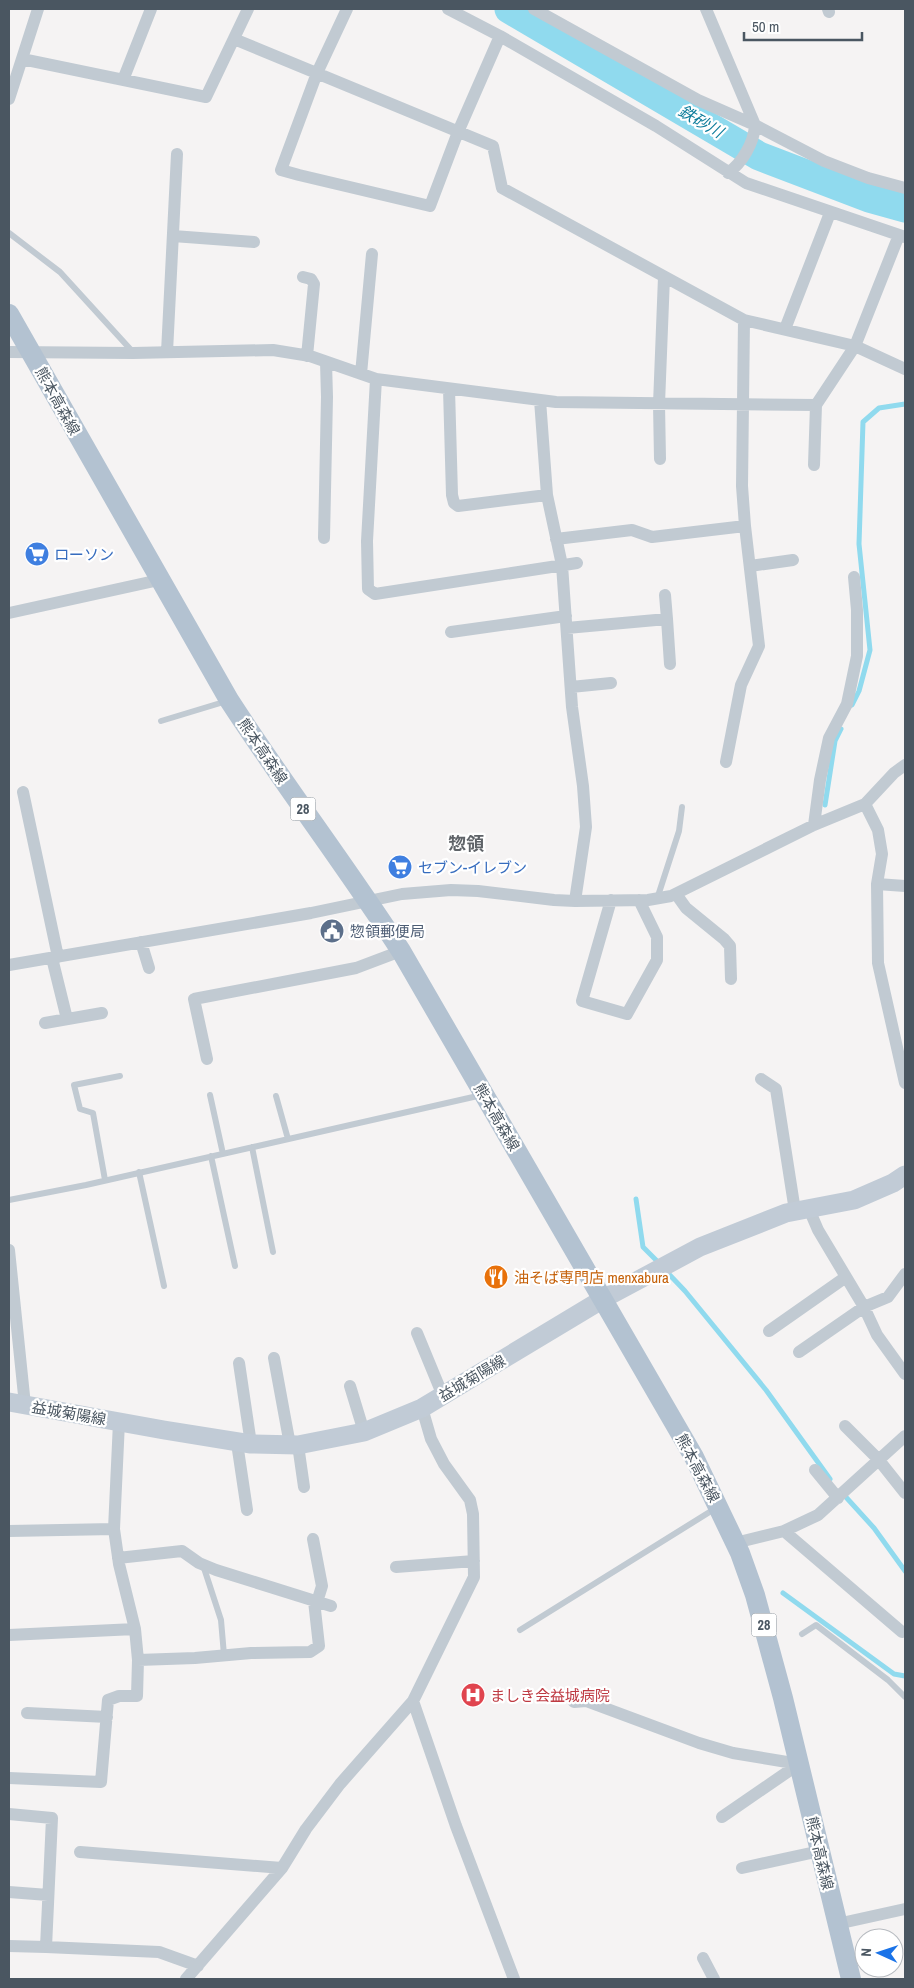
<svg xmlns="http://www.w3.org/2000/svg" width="914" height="1988" viewBox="0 0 914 1988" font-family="'Archivo Narrow','Noto Sans JP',sans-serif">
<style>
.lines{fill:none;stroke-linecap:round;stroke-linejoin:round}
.stream{stroke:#90daee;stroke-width:5}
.river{stroke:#90daee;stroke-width:29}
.lane{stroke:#c1cad2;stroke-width:6}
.street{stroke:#c1cad2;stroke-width:12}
.secondary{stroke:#c1cbd6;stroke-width:19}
.primary{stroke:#b3c2d1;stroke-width:20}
.labels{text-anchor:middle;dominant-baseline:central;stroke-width:4.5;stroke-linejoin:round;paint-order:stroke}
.shield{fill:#fff;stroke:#808990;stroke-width:1}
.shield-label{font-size:14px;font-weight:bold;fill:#4a5661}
.street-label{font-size:15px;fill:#4a5661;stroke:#fff}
.shop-label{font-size:15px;fill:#366cbe;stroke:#fff;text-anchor:start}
.service-label{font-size:15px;fill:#4e5e75;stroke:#fff;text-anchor:start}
.food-label{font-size:15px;fill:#c56008;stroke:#fff;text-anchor:start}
.health-label{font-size:15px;fill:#be3a42;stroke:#fff;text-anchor:start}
.water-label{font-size:16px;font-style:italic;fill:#0c7c9b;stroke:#fff}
.quarter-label{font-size:18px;font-weight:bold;fill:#5f6368;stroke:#fff}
</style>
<rect width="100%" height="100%" fill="#f5f3f3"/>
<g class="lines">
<path class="stream" d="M 852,705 L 859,691 L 870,650 L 859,544 L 863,422 L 879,408 L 905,404
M 825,805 L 835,741 L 841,729
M 636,1199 L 643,1247 L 660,1264
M 665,1270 L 685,1291 L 766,1390 L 830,1479
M 844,1495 L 874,1528 L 905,1571
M 783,1593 L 894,1674 L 905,1676"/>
<path class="river" d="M 509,9 L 759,156 L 869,198 L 905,208"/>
<path class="lane" d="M 9,233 L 60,272 L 132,351
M 161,721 L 227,701
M 657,899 L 679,831 L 682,807
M 210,1095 L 223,1154
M 276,1096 L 288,1139
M 252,1147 L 273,1252
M 211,1156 L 235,1266
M 139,1172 L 164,1286
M 105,1180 L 93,1113 L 80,1109 L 74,1085 L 120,1076
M 9,1200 L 86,1185 L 482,1095
M 203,1565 L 221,1620 L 224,1655
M 520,1630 L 716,1508
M 802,1634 L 816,1625 L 888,1680 L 905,1697"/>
<path class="street" d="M 347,9 L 317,73 L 281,170 L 299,175 L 430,206 L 458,132 L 500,36
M 448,9 L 500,36 L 656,126 L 746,183 L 905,237
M 534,9 L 698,100 L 755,125 L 824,161 L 868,178 L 905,188
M 706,9 L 755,125 C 754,143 742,163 728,173
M 828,9 L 829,12
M 234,39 L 493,146 L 502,188 L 744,320 L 855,346 L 905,369
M 22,59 L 206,97 L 248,9
M 123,80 L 151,9
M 9,99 L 38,9
M 173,236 L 254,242
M 303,277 L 311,279 L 314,284 L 307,356
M 785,329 L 830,213
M 9,352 L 133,353 L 273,350 L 310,356 L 376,379 L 556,402 L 816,405
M 167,352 L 177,154
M 361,374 L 372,254
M 376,379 L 367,541 L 368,589 L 375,594 L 577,563
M 449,389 L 452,495 L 454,503 L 458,506 L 547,495
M 540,400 L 547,495 L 562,565 L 572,707 L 583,786 L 586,827 L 575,901
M 660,459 L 659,404 L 664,277
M 814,465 L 816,405 L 855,346 L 899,235
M 324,538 L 327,397 L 326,362
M 556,539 L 632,530 L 652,537 L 745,526
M 750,566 L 793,560
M 9,613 L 159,580
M 667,619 L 670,664
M 567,628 L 667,619 L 665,595
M 451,632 L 566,616
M 571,687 L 611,683
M 726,762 L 741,685 L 759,646 L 745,526 L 742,486 L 744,320
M 23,792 L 58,957
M 865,804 L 878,830 L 882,854 L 877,884 L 878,963 L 905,1083
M 814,825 L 820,780 L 829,738 L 847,704 L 857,656 L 857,610 L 854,577
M 877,884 L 905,886
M 676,894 L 686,908 L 724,939 L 730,946 L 731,979
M 611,900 L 582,1001 L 627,1014 L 657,960 L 657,937 L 639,900
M 141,942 L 149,968
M 52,958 L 67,1019
M 9,965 L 311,913 L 402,894 L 451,890 L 478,891 L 554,900 L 575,901 L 648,900 L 671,896 L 814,825 L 865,804 L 894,773 L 905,765
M 45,1023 L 102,1013
M 207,1059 L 194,999 L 356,968 L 401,951
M 761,1079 L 776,1089 L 795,1211
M 809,1209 L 818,1230 L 864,1307 L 877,1335 L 905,1374
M 9,1250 L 25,1405
M 769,1331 L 846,1277
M 417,1333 L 443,1396
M 799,1352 L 864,1307 L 888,1297 L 905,1274
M 274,1358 L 290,1445
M 239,1363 L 251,1444
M 350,1386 L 364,1432
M 845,1426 L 878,1459 L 905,1493
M 237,1443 L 247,1510
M 298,1445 L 304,1487
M 815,1470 L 838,1498
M 9,1531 L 114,1529
M 784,1531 L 902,1632
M 313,1539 L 322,1586 L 317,1602
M 735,1543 L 784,1531 L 818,1515 L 905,1436
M 118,1558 L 182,1551 L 199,1563 L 216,1570 L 331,1606
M 396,1567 L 474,1561
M 9,1635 L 135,1629
M 138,1660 L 195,1658 L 251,1653 L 310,1652 L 319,1646 L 314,1601
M 413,1701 L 456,1826 L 514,1979
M 574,1702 L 586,1701 L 699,1743 L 733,1753 L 799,1764
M 27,1713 L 107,1717
M 9,1778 L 101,1782 L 108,1700 L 119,1696 L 137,1696 L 138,1660 L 135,1629 L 119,1564 L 114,1529 L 119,1422
M 9,1814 L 52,1818 L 46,1947 L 159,1952 L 198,1966
M 722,1817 L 799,1764
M 80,1852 L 282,1868
M 742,1868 L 820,1851
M 9,1892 L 48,1895
M 837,1924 L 905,1909
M 9,1946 L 46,1947
M 703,1958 L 714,1979
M 186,1979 L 282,1868 L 306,1829 L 340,1784 L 413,1701 L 474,1577 L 473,1514 L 470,1500 L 444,1464 L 431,1439 L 422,1408"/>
<path class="secondary" d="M 9,1402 L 164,1430 L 251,1444 L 298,1445 L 364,1432 L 422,1408 L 603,1299 L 700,1247 L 786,1213 L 854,1200 L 893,1183 L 905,1175"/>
<path class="primary" d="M 9,314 L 229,700 C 284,785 346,866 401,951 L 694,1457 L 740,1553 L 755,1595 L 783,1698 L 851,1979"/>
</g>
<defs>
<symbol id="supermarket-disc" viewBox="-11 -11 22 22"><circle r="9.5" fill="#3f7fe0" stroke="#fff"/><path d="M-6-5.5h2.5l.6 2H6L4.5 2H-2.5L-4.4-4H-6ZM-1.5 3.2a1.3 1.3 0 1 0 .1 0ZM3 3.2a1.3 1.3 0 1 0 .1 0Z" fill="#fff"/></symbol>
<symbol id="civic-disc" viewBox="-11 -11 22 22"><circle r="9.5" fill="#5c6f8a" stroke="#fff"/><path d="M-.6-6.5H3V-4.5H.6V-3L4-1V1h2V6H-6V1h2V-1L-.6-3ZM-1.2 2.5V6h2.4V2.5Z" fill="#fff"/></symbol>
<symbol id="restaurant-disc" viewBox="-11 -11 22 22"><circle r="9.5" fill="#e8710a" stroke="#fff"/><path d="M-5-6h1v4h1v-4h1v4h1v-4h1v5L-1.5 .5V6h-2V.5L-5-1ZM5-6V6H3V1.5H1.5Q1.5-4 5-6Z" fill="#fff"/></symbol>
<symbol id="hospital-disc" viewBox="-11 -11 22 22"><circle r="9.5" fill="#e0444e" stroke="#fff"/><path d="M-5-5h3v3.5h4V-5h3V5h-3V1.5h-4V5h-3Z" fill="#fff"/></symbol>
</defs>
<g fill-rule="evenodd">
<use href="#supermarket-disc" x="23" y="540" width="28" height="28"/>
<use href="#supermarket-disc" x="386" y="853" width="28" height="28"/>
<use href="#civic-disc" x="318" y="917" width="28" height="28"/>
<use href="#restaurant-disc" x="482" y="1263" width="28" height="28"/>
<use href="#hospital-disc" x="459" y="1681" width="28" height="28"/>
</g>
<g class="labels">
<g class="shield">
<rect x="290.5" y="797.5" width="25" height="23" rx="4"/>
<rect x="751.5" y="1613.5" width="25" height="23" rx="4"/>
</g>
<g class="shield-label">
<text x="303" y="809">28</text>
<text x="764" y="1625">28</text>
</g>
<g class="street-label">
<text transform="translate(58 401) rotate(61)">熊本高森線</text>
<text transform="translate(263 751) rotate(56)">熊本高森線</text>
<text transform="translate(497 1117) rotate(60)">熊本高森線</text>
<text transform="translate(472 1378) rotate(-31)">益城菊陽線</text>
<text transform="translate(69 1413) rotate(10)">益城菊陽線</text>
<text transform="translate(698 1468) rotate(62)">熊本高森線</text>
<text transform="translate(820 1853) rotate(77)">熊本高森線</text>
</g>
<g class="shop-label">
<text x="54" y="554">ローソン</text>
<text x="418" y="867">セブン-イレブン</text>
</g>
<g class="service-label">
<text x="350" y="931">惣領郵便局</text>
</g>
<g class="food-label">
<text x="514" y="1277">油そば専門店 menxabura</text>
</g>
<g class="health-label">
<text x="490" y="1695">ましき会益城病院</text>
</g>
<g class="water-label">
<text transform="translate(701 121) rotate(30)">鉄砂川</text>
</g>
<g class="quarter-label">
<text x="466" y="843">惣領</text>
</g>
</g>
<rect width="914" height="1988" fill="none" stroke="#4a5661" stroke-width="20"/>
<g transform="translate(879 1953) rotate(273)"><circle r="24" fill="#ffffff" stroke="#b7bbc0"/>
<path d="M0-4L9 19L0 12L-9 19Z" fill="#1a73e8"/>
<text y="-8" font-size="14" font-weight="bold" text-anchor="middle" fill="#4a5661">N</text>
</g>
<path d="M744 32v8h118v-8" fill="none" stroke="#4a5661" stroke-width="2.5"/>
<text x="752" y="32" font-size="15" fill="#4a5661" stroke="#ffffff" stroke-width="4" paint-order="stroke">50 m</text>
</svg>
